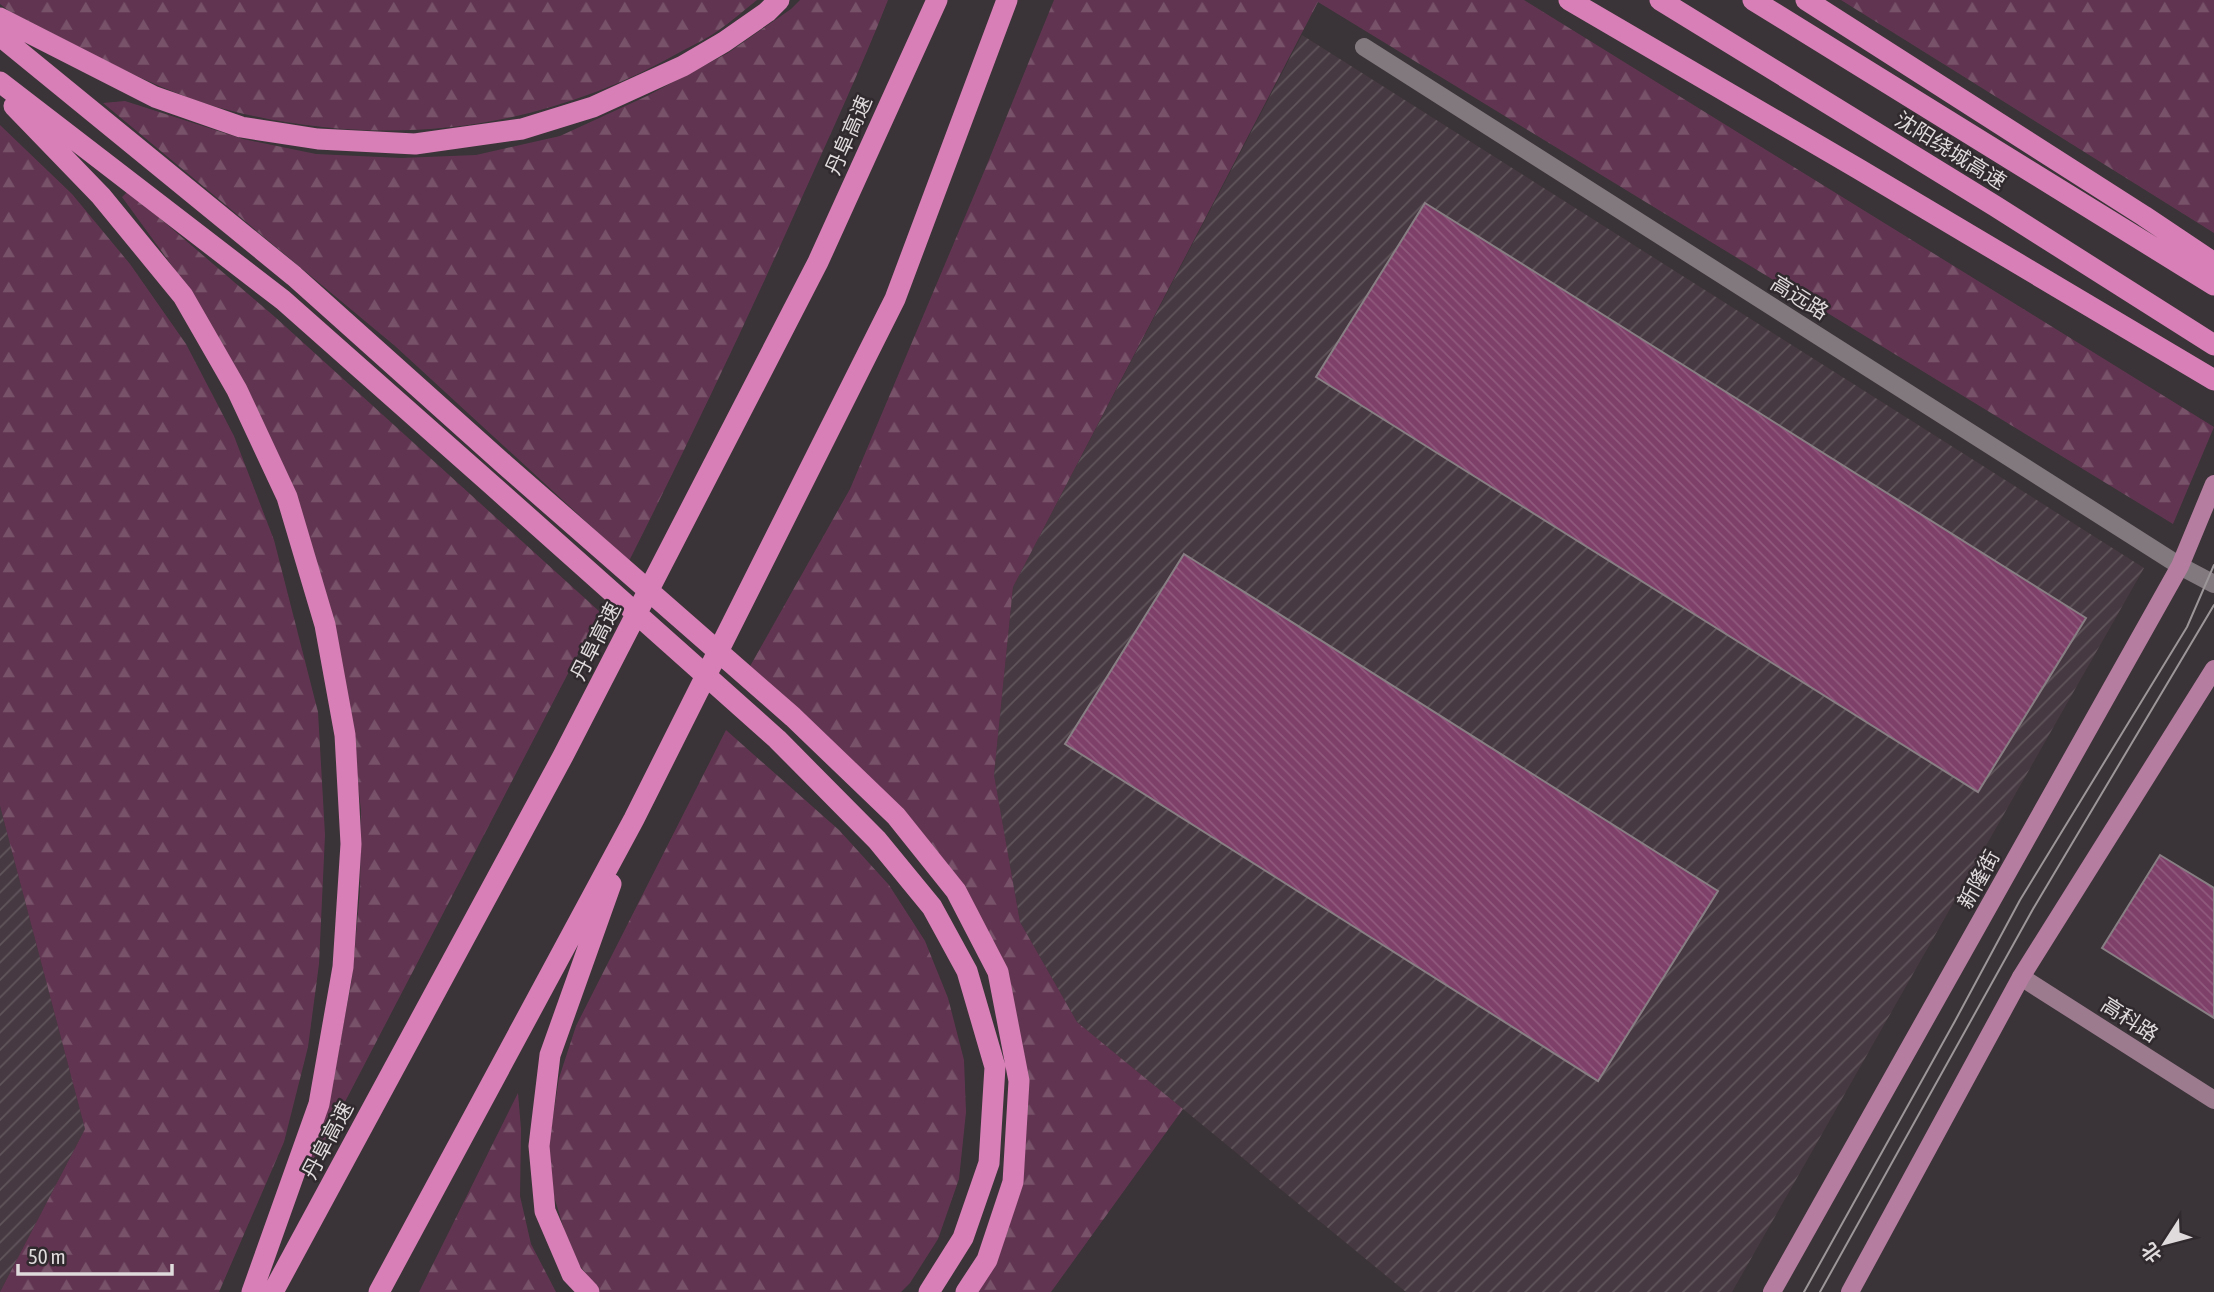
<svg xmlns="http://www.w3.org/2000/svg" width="2214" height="1292" viewBox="0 0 2214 1292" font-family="'Asap Condensed','Noto Sans SC',sans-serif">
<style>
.industrial{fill:url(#industrial-furrows)}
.forest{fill:url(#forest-firs)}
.building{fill:url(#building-back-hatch);stroke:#887f84;stroke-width:2}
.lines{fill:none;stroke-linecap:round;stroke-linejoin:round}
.street{stroke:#82797e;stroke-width:18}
.secondary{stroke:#9c7b8f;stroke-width:18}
.primary{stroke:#b57da0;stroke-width:18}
.highway{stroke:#d77fb6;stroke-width:21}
.tram{stroke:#9c9699;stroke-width:2}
.labels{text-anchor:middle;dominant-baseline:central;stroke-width:5;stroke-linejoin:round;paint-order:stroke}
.street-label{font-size:21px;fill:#dfdadc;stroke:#30292d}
</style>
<defs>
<pattern id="industrial-furrows" width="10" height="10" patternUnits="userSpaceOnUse" patternTransform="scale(1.75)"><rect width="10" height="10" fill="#473941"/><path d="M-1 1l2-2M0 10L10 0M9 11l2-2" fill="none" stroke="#61555c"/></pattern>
<pattern id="forest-firs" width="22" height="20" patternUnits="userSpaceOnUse" patternTransform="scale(1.75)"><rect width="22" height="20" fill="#613551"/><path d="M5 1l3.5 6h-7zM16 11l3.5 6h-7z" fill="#775269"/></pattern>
<pattern id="building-back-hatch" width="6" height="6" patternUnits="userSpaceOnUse" patternTransform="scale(1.75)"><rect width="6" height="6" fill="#7e3f68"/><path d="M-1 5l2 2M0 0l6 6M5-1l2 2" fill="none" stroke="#905a7d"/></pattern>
</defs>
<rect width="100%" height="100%" fill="#3a3337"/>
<path class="industrial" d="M 1302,35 L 2144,568 L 1732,1292 L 1406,1292 L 1077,1022 L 1020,922 L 994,776 L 1013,587 Z
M 0,806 L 85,1129 L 0,1292 Z"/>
<path class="forest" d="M 0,0 L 757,0 C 744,10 732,21 719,30 C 708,38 695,44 682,51 C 542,131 388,150 232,111 C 156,92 79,46 9,11 L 0,4 Z
M 800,0 L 888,0 C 862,66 832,131 803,195 C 748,319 690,440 629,561 L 395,346 L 103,103 L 125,101 L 243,139 L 316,154 L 401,158 L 476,155 L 560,136 L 647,96 L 728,53 L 791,9 Z
M 1054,0 L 1524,0 L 2214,427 L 2173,524 L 1318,2 L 1013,587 L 994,775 L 1020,922 L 1077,1022 L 1183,1109 L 1051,1292 L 975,1292 L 1024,1095 L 965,893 L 749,668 L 850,489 L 986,167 Z
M 1841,0 L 2214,0 L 2214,233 Z
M 0,125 L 72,194 L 130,264 L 186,344 L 234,436 L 274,540 L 318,712 L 325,835 L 319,964 L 308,1047 L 284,1142 L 219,1292 L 0,1292 L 85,1129 L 0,806 Z
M 128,191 L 275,317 L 600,612 L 322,1146 L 306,1172 L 336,1065 L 352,979 L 360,891 L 361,810 L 348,704 L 241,377 L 173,267 L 122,197 Z
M 726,730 L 839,830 L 889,885 L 925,941 L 948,998 L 964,1060 L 966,1112 L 959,1179 L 938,1239 L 910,1283 L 901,1292 L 600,1292 L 572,1255 L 552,1190 L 548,1150 L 559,1078 L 576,1026 Z
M 518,1093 L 521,1129 L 520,1196 L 531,1244 L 556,1292 L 419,1292 Z"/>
<path class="building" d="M 1425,203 L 2086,618 L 1978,792 L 1316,377 Z
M 1184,554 L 1718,891 L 1598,1081 L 1065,744 Z
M 2160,855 L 2214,888 L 2214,1018 L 2102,948 Z"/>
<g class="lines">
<path class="street" d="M 1364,47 L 2180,566 L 2214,584"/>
<path class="secondary" d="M 2021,977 L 2214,1100"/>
<path class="primary" d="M 1772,1292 L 2180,566 L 2214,484
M 1850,1292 L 2021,977 L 2214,669"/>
<path class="highway" d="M 1569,0 L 1857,168 L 2214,380
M 1660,0 L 1995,206 L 2214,345
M 1753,0 L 2214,285
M 1806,0 L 2144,216 L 2214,263
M 0,18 L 155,97 L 241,127 L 318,139 L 415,144 L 522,129 L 593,107 L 683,66 L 724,42 L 767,12 L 779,0
M 0,36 L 294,276 L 505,465 L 793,717 L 896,816 L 956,891 L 998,972 L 1019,1081 L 1013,1182 L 987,1260 L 966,1292
M 0,82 L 283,300 L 492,485 L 777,739 L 877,840 L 932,907 L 967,971 L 995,1067 L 989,1163 L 963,1238 L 929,1292
M 14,106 L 101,196 L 183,296 L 237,390 L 287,497 L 325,625 L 345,735 L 351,844 L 343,967 L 319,1104 L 252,1292
M 273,1292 L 563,756 L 818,262 L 937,0
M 379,1292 L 634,819 L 895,299 L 1007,0
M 589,1292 L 572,1274 L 545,1211 L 539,1146 L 550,1055 L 611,884"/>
<path class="tram" d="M 1804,1292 L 1955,1021 L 2020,900 L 2187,627 L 2214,565
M 1820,1292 L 2033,909 L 2214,605"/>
</g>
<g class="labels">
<g class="street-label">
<text transform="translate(848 135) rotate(-66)">丹阜高速</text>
<text transform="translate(1951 150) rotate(32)">沈阳绕城高速</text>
<text transform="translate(1800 297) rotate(32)">高远路</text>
<text transform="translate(595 641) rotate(-63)">丹阜高速</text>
<text transform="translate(1978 879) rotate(-61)">新隆街</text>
<text transform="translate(2130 1019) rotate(33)">高科路</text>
<text transform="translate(327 1140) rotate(-62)">丹阜高速</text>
</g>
</g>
<g transform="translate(2165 1243) rotate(234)" stroke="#30292d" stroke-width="5" paint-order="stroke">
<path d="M0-5L12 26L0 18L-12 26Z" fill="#dfdadc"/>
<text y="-10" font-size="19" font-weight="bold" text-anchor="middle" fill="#dfdadc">北</text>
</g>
<path d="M18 1264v10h154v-10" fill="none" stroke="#dfdadc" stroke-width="3.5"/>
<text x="28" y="1264" font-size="21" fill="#dfdadc" stroke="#30292d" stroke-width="5" paint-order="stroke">50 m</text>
</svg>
